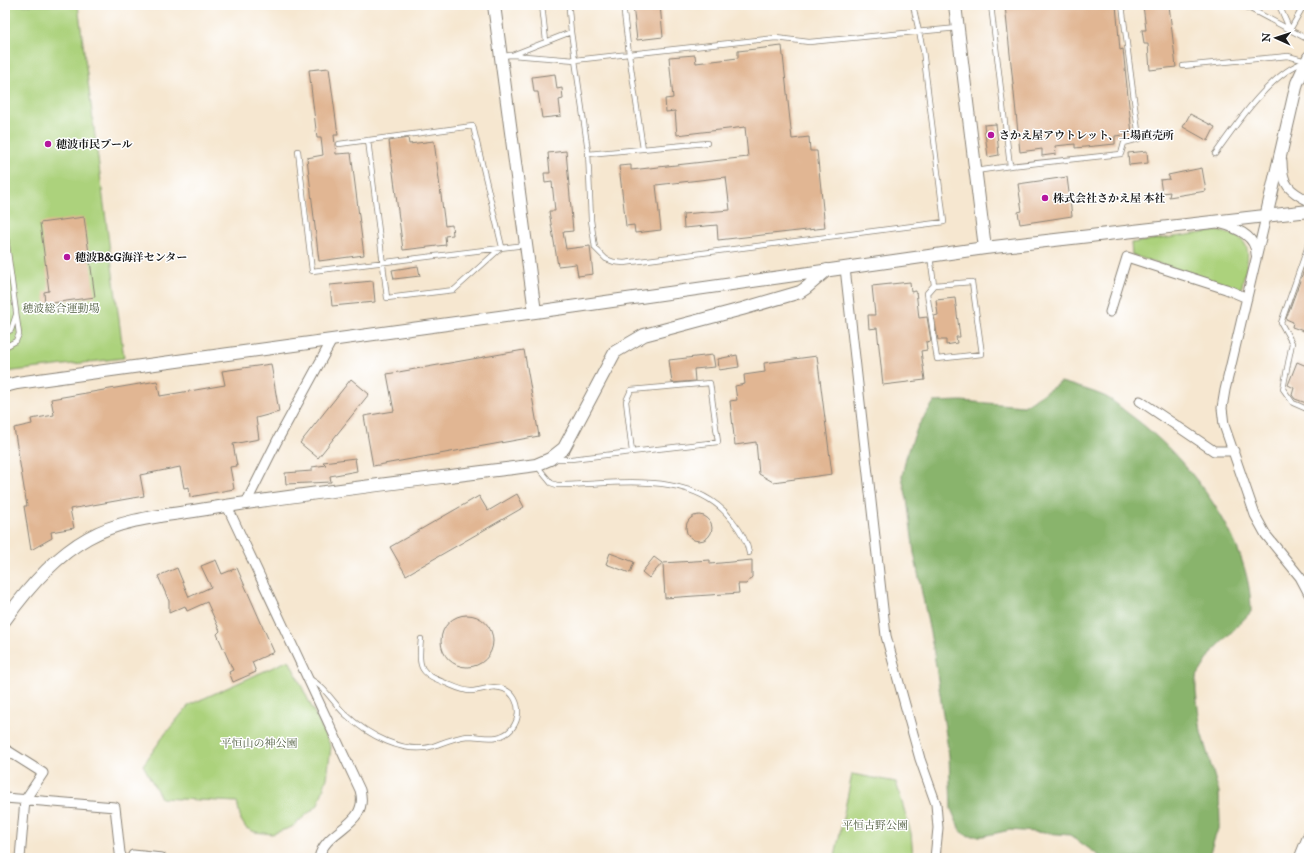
<svg xmlns="http://www.w3.org/2000/svg" width="1314" height="863" viewBox="0 0 1314 863" font-family="'IM FELL Great Primer','Noto Serif JP',serif">
<style>
.green{fill:#acd27c;stroke:#64774c}
.forest{fill:#89b46c;stroke:#526844}
.building{fill:#e1b693}
.lines{fill:none;stroke-linecap:round;stroke-linejoin:round}
.service-casing{stroke:#898276;stroke-width:6}
.minor-casing{stroke:#898276;stroke-width:11}
.tertiary-casing{stroke:#898276;stroke-width:14}
.service{stroke:#fff;stroke-width:4.5}
.minor{stroke:#fff;stroke-width:9}
.tertiary{stroke:#fff;stroke-width:12}
.poi-dot{fill:#b5179e;stroke:#fff;stroke-width:1.5}
.labels{text-anchor:middle;dominant-baseline:central;stroke-width:3;stroke-linejoin:round;paint-order:stroke}
.poi-label{font-size:11px;font-weight:bold;fill:#1c1c1c;stroke:#fff;text-anchor:start}
.park-label{font-size:11px;fill:#4e5c3e;stroke:#fff}
</style>
<rect width="100%" height="100%" fill="#fff"/>
<filter id="ink" filterUnits="userSpaceOnUse"><feTurbulence type="fractalNoise" baseFrequency=".025" numOctaves="2"/><feDisplacementMap in="SourceGraphic" scale="8" xChannelSelector="R" yChannelSelector="G"/><feConvolveMatrix kernelMatrix="1 2 1 2 8 2 1 2 1" color-interpolation-filters="sRGB"/></filter>
<filter id="wash" filterUnits="userSpaceOnUse"><feTurbulence type="fractalNoise" baseFrequency=".012" numOctaves="4" result="noise"/><feDisplacementMap in="SourceGraphic" scale="16" xChannelSelector="R" yChannelSelector="G"/><feGaussianBlur stdDeviation="0.9" result="paint"/><feColorMatrix in="noise" values="0 0 0 0 0 0 0 0 0 0 0 0 0 0 0 0 0 1.4 0 .05"/><feComposite in="paint" operator="in"/></filter>
<g filter="url(#wash)">
<rect width="100%" height="100%" fill="#f6e7d0"/>
<path class="green" d="M 5,5 L 78,5 L 124,358 L 5,372 Z
M 1216,231 C 1259,236 1248,258 1241,290 L 1132,255 L 1131,243 Z
M 289,660 L 331,747 L 327,778 L 318,805 L 292,827 L 272,834 L 255,832 L 246,828 L 241,820 L 237,802 L 161,798 L 143,765 L 165,734 L 189,705 Z
M 852,774 L 896,782 L 911,833 L 913,858 L 835,857 Z"/>
<path class="forest" d="M 1061,382 C 1075,386 1090,390 1104,396 C 1113,400 1121,408 1129,414 C 1186,455 1252,539 1251,612 L 1213,651 L 1196,678 L 1196,692 L 1201,732 L 1219,792 L 1220,823 L 1208,858 L 1102,858 L 1070,835 L 1010,830 L 983,836 L 969,836 L 961,832 L 951,809 L 949,756 L 934,653 L 914,553 L 907,499 L 902,477 L 906,457 L 918,426 L 934,402 L 961,401 L 1024,406 Z"/>
<g id="blocks">
<path class="building" d="M 633,5 L 660,5 L 663,37 L 637,40 Z
M 1005,5 L 1116,5 L 1120,50 L 1123,49 L 1132,134 L 1115,136 L 1115,144 L 1075,148 L 1075,144 L 1055,146 L 1056,154 L 1042,156 L 1042,149 L 1020,152 Z
M 1143,5 L 1169,5 L 1176,67 L 1150,70 L 1148,44 L 1144,44 L 1142,30 L 1146,30 Z
M 782,46 L 792,139 L 809,137 L 810,151 L 817,151 L 825,228 L 718,240 L 717,225 L 684,228 L 683,214 L 730,210 L 726,177 L 656,185 L 661,230 L 635,233 L 634,225 L 626,226 L 619,166 L 631,165 L 631,170 L 748,157 L 745,127 L 677,135 L 675,111 L 666,112 L 665,99 L 673,98 L 669,57 L 695,55 L 696,63 L 738,58 L 738,51 Z
M 329,68 L 338,135 L 334,135 L 336,154 L 351,153 L 364,255 L 319,261 L 307,158 L 323,155 L 321,138 L 317,138 L 309,70 Z
M 555,74 L 557,89 L 562,88 L 563,99 L 559,100 L 561,116 L 542,118 L 538,92 L 534,92 L 532,77 Z
M 1190,114 L 1215,127 L 1208,141 L 1183,127 Z
M 996,124 L 999,155 L 988,157 L 984,125 Z
M 408,138 L 409,144 L 434,141 L 445,226 L 452,225 L 453,235 L 445,236 L 446,245 L 403,250 L 389,141 Z
M 566,151 L 573,231 L 563,232 L 566,249 L 590,246 L 593,274 L 578,276 L 576,264 L 558,266 L 549,211 L 555,211 L 552,182 L 545,183 L 544,173 L 550,173 L 548,153 Z
M 1147,151 L 1148,163 L 1129,165 L 1128,153 Z
M 1202,168 L 1206,191 L 1169,197 L 1170,192 L 1162,193 L 1160,180 L 1170,179 L 1168,175 Z
M 1067,177 L 1072,216 L 1020,224 L 1018,212 L 1022,211 L 1018,184 Z
M 84,217 L 95,297 L 45,304 L 44,292 L 49,291 L 40,223 Z
M 1308,259 L 1309,260 L 1309,333 L 1292,327 L 1293,322 L 1286,319 Z
M 418,266 L 420,276 L 394,279 L 392,270 Z
M 373,281 L 375,302 L 332,306 L 330,285 Z
M 910,282 L 911,292 L 916,291 L 919,318 L 927,317 L 931,341 L 926,342 L 927,350 L 921,351 L 925,380 L 883,385 L 877,328 L 869,329 L 868,315 L 875,315 L 872,286 Z
M 955,298 L 960,337 L 956,337 L 957,343 L 946,345 L 946,340 L 938,340 L 934,316 L 938,315 L 936,300 Z
M 524,350 L 539,436 L 373,466 L 364,416 L 394,411 L 387,374 Z
M 713,355 L 715,367 L 694,369 L 695,381 L 672,383 L 669,360 Z
M 737,355 L 739,367 L 719,370 L 718,359 Z
M 817,356 L 832,474 L 773,482 L 759,474 L 756,442 L 735,445 L 730,401 L 737,400 L 735,386 L 745,384 L 744,375 L 765,372 L 764,363 Z
M 1297,362 L 1309,367 L 1309,404 L 1295,399 L 1292,395 L 1294,388 L 1288,385 Z
M 271,364 L 279,412 L 256,418 L 259,439 L 233,444 L 237,466 L 230,467 L 234,489 L 190,497 L 189,487 L 184,488 L 180,467 L 140,475 L 144,496 L 70,509 L 74,528 L 51,532 L 52,538 L 31,550 L 24,506 L 27,506 L 14,428 L 32,424 L 31,419 L 54,415 L 51,399 L 157,381 L 160,396 L 225,385 L 222,371 Z
M 351,379 L 369,394 L 318,458 L 300,443 Z
M 355,458 L 357,471 L 330,476 L 331,482 L 286,484 L 285,473 L 312,471 L 312,467 L 326,465 L 323,462 Z
M 517,494 L 524,507 L 406,575 L 390,547 L 479,496 L 488,511 Z
M686 528a13 13 0 1 1 26 0a13 13 0 1 1-26 0Z
M 610,553 L 634,562 L 630,573 L 606,564 Z
M 654,557 L 662,563 L 649,578 L 642,572 Z
M 216,560 L 222,574 L 237,568 L 274,652 L 252,662 L 256,672 L 233,682 L 229,672 L 233,670 L 217,634 L 220,631 L 207,602 L 187,611 L 185,606 L 169,613 L 169,601 L 158,576 L 177,568 L 189,597 L 211,587 L 201,566 Z
M 710,560 L 710,564 L 752,560 L 752,577 L 746,584 L 738,584 L 739,593 L 665,598 L 663,563 Z
M441 641a26 26 0 1 1 52 0a26 26 0 1 1-52 0Z"/>
</g>
</g>
<g filter="url(#ink)">
<use href="#blocks" fill-opacity="0" stroke="#898276" stroke-width="1"/>
<g class="lines">
<defs>
<path id="service" d="M 542,5 L 546,41
M 1243,5 L 1309,40
M 1279,5 L 1290,30
M 569,10 L 571,32
M 1290,30 L 1304,5
M 512,55 L 571,32 L 588,151 L 591,220 L 595,248 L 606,259 L 614,262 L 624,263 L 944,222 L 923,50 L 913,5
M 501,56 L 512,55 L 575,60 L 629,54 L 623,5
M 1183,66 L 1288,56 L 1306,61
M 339,144 L 473,126 L 502,247 L 454,290 L 387,298 L 368,140
M 643,149 L 629,54 L 776,38 L 809,42 L 958,28
M 298,151 L 312,271 L 525,245
M 588,154 L 707,143
M 1215,154 C 1235,126 1271,72 1305,62
M 1010,166 L 1121,154 L 1124,143 L 1139,139 L 1122,5
M 976,171 L 1010,166 L 991,5
M 5,230 L 19,334 L 16,341 L 5,347
M 1309,243 L 1281,323 L 1292,343 L 1283,389 L 1293,403 L 1309,410
M 930,256 L 934,285 L 927,293 L 937,359 L 982,354 L 972,282 L 934,285
M 5,333 L 11,330 L 16,315
M 554,459 L 571,459 L 718,442 L 710,383 L 631,390 L 626,401 L 632,452
M 537,466 L 551,483 L 557,485 C 615,485 693,468 732,520 C 740,530 747,540 749,553
M 310,679 C 325,687 332,701 344,713 C 366,734 406,757 436,745 C 447,741 457,737 468,736 C 479,736 492,740 501,736 C 522,729 524,698 504,689 C 492,684 482,691 471,691 C 463,691 455,687 448,684 C 420,673 418,670 421,639"/>
<path id="minor" d="M 1282,161 C 1282,185 1289,191 1309,201
M 1266,217 L 1225,390 L 1222,408 L 1224,425 L 1255,515 L 1266,535 L 1300,577 L 1309,594
M 1218,223 C 1234,227 1256,235 1256,254
M 845,268 L 886,636 L 920,759 L 936,804 L 938,828 L 935,858
M 1110,312 L 1127,257 L 1226,289 L 1247,298
M 1140,401 L 1214,451 L 1234,451
M 246,503 L 277,441 L 332,340
M 227,506 L 360,790 C 370,826 325,828 319,858
M 5,749 L 43,773 L 25,800 L 20,858
M 5,798 L 115,807 L 120,853 L 122,858
M 134,858 L 133,855 L 162,858
M 1299,858 L 1309,833"/>
<path id="tertiary" d="M 494,5 L 535,312
M 955,5 L 985,248
M 1266,217 L 1297,83 L 1309,57
M 5,386 L 17,383 L 535,312 L 985,248 L 1309,211
M 5,620 C 27,589 54,557 88,538 C 125,517 172,515 213,508 C 321,491 429,479 536,465 L 550,459 L 564,448 L 615,352 L 644,335 L 742,309 L 800,292 L 806,288 L 827,270"/>
</defs>
<use href="#service" class="service-casing"/>
<use href="#minor" class="minor-casing"/>
<use href="#tertiary" class="tertiary-casing"/>
<use href="#service" class="service"/>
<use href="#minor" class="minor"/>
<use href="#tertiary" class="tertiary"/>
</g>
</g>
<g class="poi-dot">
<circle cx="991" cy="135" r="4"/>
<circle cx="48" cy="144" r="4"/>
<circle cx="1045" cy="198" r="4"/>
<circle cx="67" cy="257" r="4"/>
</g>
<g class="labels">
<g class="poi-label">
<text x="999" y="135">さかえ屋アウトレット、工場直売所</text>
<text x="56" y="144">穂波市民プール</text>
<text x="1053" y="198">株式会社さかえ屋 本社</text>
<text x="75" y="257">穂波B&amp;G海洋センター</text>
</g>
<g class="park-label">
<text x="61" y="308">穂波総合運動場</text>
<text x="259" y="743">平恒山の神公園</text>
<text x="875" y="825">平恒古野公園</text>
</g>
</g>
<rect width="1314" height="863" fill="none" stroke="#fff" stroke-width="20"/>
<g transform="translate(1276 38) rotate(273)" stroke="#ffffff" stroke-width="3" paint-order="stroke">
<path d="M0-3L7 15L0 10L-7 15Z" fill="#1c1c1c"/>
<text y="-6" font-size="11" font-weight="bold" text-anchor="middle" fill="#1c1c1c">N</text>
</g>
</svg>
